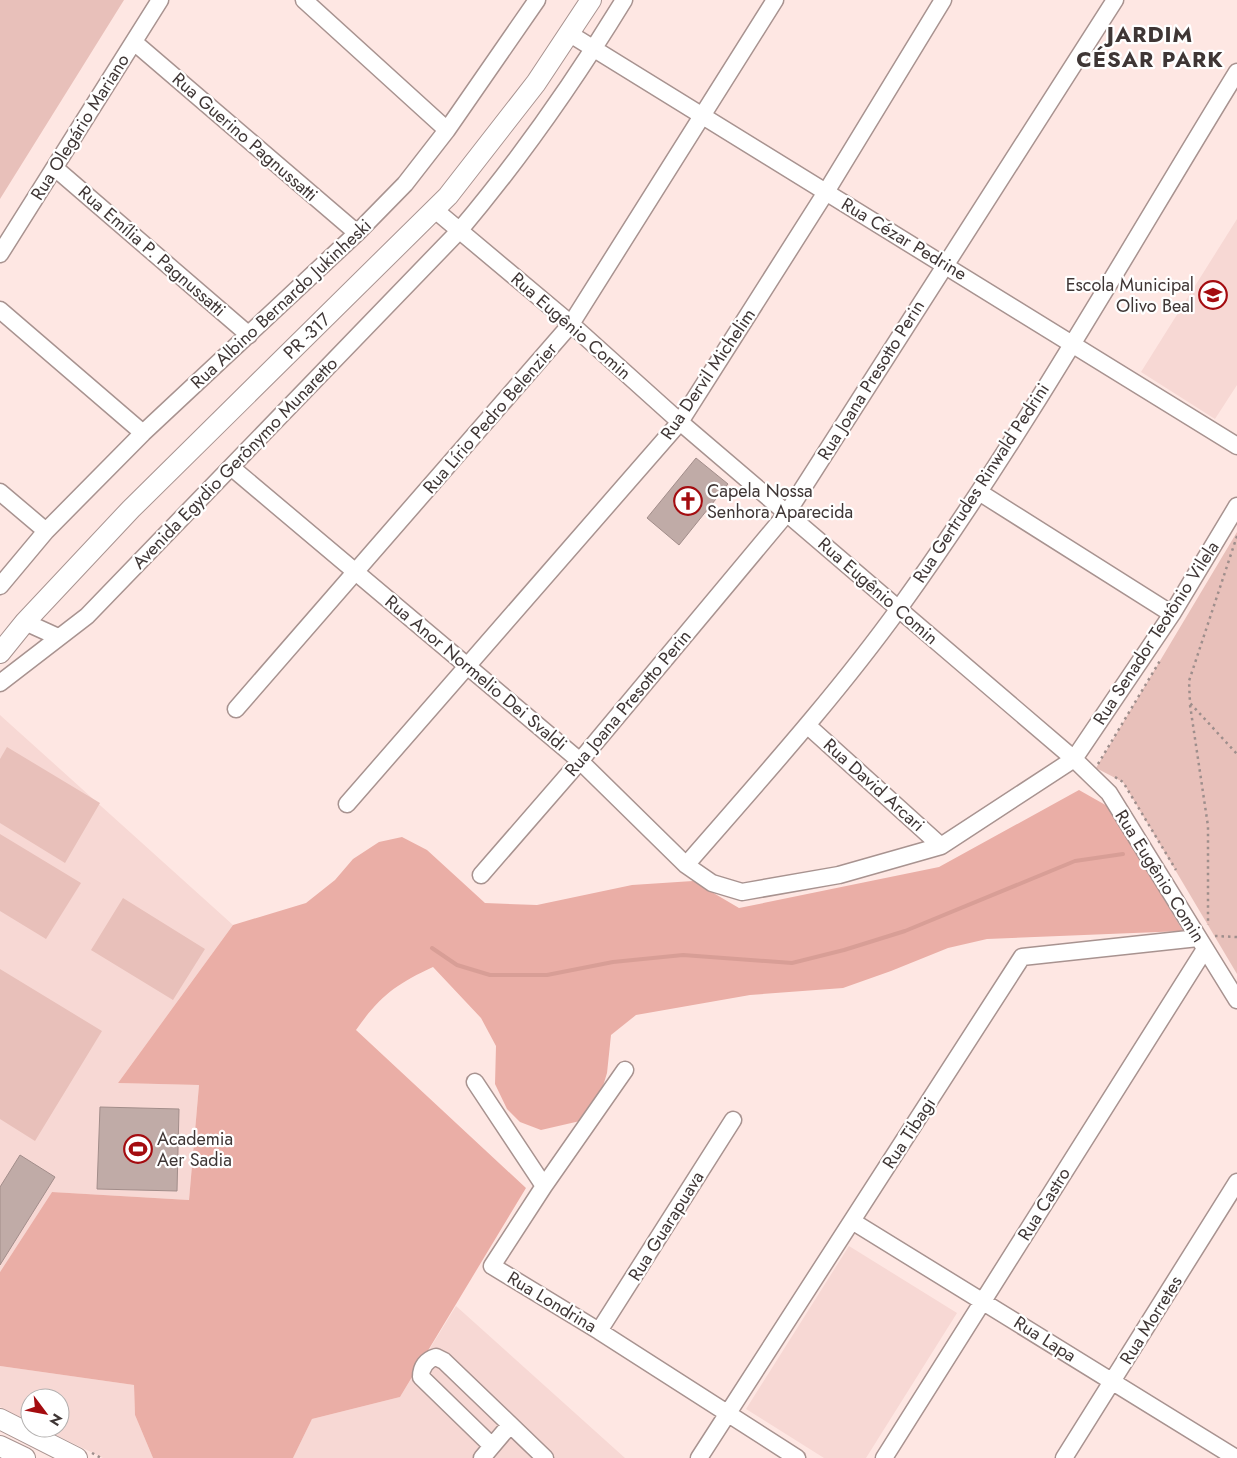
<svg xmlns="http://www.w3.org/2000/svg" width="1237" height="1458" viewBox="0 0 1237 1458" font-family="Jost,sans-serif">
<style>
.built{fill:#f7d8d4}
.green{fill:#e8c0ba}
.forest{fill:#eaaea6}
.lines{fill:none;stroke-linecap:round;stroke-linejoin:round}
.stream{stroke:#d89e96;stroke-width:4}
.building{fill:#c0aba7;stroke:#a28d8a}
.minor-casing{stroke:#a89390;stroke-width:19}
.major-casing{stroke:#a89390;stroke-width:22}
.path{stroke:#9e8e8c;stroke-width:2.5;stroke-dasharray:2.5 4;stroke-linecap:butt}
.minor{stroke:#fff;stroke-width:16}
.major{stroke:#fff;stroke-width:20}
.labels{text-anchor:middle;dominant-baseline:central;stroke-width:4.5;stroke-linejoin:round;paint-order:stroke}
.street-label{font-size:18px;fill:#3f3635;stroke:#fff}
.poi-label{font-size:18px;fill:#3f3635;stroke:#fff;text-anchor:start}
.district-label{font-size:22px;font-weight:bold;letter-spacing:1px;fill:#3f3635;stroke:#fff}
</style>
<rect width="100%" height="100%" fill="#fee7e3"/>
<path class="built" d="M 1237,219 L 1237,385 L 1215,419 L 1141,372 Z
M 0,715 L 233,925 L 118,1083 L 199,1085 L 189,1200 L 52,1192 L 0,1272 Z
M 849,1246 L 957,1313 L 866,1458 L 824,1458 L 746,1409 Z
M 456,1306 L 625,1458 L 293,1458 L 312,1419 L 400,1397 Z
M 0,1366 L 134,1385 L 135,1415 L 153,1458 L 103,1458 L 42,1428 L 60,1428 L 60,1398 L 30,1398 L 30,1422 L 0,1407 Z"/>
<path class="green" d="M 0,0 L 124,0 L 0,199 Z
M 1237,532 L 1237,974 L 1123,782 L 1096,768 Z
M 7,747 L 100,803 L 65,863 L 0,823 L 0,759 Z
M 0,834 L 81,883 L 46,939 L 0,911 Z
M 123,898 L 205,949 L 173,1000 L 91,950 Z
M 0,969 L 102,1031 L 35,1141 L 0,1119 Z"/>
<path class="forest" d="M 1079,790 L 1109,807 L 1183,931 L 987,939 L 948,948 L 891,971 L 843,988 L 750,995 L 636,1015 L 611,1035 L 607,1073 L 600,1096 L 580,1121 L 541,1130 L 520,1122 L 507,1109 L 495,1084 L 496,1046 L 481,1018 L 433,967 C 396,984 379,997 356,1030 L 526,1188 L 400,1397 L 312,1419 L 293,1458 L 153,1458 L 135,1415 L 134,1385 L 0,1366 L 0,1272 L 52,1192 L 189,1200 L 199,1085 L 118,1083 L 233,925 L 306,903 L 335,880 L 353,859 L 379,842 L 402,837 L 427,850 L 485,903 L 537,905 L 632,885 L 693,881 L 739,908 L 939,867 Z"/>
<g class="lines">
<path class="stream" d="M 432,948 L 457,965 L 490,975 L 547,975 L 613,962 L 683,955 L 792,963 L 844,950 L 905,931 L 1075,861 L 1123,854"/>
</g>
<path class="building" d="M 696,458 L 728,484 L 679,545 L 647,518 Z
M 100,1107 L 179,1109 L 177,1191 L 97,1189 Z
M 20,1155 L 55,1177 L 0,1265 L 0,1187 Z"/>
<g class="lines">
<defs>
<path id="minor" d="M 304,0 L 447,130
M 570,34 L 1237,446
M 134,42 L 357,233
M 55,168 L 249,335
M 435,210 L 571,324 L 680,422 L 1074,759 L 1109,793 L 1237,1000
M 0,254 L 160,0
M 0,310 L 143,433
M 231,467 L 580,761 L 686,865 L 712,883 L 742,892 L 839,875 L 941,846 L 1074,759 L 1172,614 L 1237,506
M 0,492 L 46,531
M 979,492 L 1172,614
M 0,586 L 46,531 L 143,433 L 357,233 L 405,184 L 447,130 L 537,0
M 25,622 L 58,637
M 0,683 L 87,616 L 459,231 C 520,159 575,80 624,0
M 236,709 L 571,324 L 775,0
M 807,725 L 941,846
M 347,804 L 680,422 L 826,192 L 943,0
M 686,865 C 759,781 835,697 900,607 C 1023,436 1127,251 1237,72
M 481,875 L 580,761 L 787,513 L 1115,0
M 475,1082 L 544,1186 L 492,1266 L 599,1331 L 797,1458
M 544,1186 L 625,1070
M 852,1221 L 1236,1458
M 599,1331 L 733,1120
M 492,1446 L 421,1377 C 421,1367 426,1360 436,1357 L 444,1361 L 545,1458
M 482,1458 L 510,1425
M 699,1458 L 1022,957 L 1198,938
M 884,1458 L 1205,949
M 1064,1458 L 1237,1182"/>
<path id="major" d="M 0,653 L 25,622 L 131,509 L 448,196 L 536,83 L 591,0
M 0,1419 L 77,1458
M 0,1446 L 25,1458"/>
</defs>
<use href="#minor" class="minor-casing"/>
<use href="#major" class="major-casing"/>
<path class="path" d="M 1237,536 L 1189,681 L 1190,703 L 1237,754
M 1190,705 L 1208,826 L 1208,925
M 1098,764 L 1161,659
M 1115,777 L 1123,782 L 1176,870
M 1215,936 L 1237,937
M 92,1453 L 101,1458"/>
<use href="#minor" class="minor"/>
<use href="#major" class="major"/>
</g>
<defs>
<symbol id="school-ring" viewBox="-11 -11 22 22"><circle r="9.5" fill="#fff" stroke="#a40c10" stroke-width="1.5"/><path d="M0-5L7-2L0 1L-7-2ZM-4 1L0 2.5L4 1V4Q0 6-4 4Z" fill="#a40c10"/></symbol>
<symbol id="church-ring" viewBox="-11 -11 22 22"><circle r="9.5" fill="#fff" stroke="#a40c10" stroke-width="1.5"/><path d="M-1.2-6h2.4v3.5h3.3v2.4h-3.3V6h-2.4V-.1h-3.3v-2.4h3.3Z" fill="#a40c10"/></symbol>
<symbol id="stadium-ring" viewBox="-11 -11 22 22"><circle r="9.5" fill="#fff" stroke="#a40c10" stroke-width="1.5"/><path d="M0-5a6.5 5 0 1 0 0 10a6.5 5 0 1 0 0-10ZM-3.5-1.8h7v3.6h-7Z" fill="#a40c10"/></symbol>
</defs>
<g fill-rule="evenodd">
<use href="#school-ring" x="1197" y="279" width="32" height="32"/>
<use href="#church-ring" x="672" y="485" width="32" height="32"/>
<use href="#stadium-ring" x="122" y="1133" width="32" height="32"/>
</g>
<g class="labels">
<g class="street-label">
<text transform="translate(80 127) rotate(-58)">Rua Olegário Mariano</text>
<text transform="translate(245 137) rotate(41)">Rua Guerino Pagnussatti</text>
<text transform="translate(904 239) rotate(31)">Rua Cézar Pedrine</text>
<text transform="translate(152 251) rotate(41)">Rua Emília P. Pagnussatti</text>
<text transform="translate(281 304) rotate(-43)">Rua Albino Bernardo Jukinheski</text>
<text transform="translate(571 326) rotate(41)">Rua Eugênio Comin</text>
<text transform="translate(307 336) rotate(-44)">PR -317</text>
<text transform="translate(708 374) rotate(-56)">Rua Dervil Michelim</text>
<text transform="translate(871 380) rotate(-58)">Rua Joana Presotto Perin</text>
<text transform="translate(490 418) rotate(-49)">Rua Lírio Pedro Belenzier</text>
<text transform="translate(235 463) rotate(-46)">Avenida Egydio Gerônymo Munaretto</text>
<text transform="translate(981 483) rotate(-57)">Rua Gertrudes Rinwald Pedrini</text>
<text transform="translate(878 591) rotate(41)">Rua Eugênio Comin</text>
<text transform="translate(1156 633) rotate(-57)">Rua Senador Teotônio Vilela</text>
<text transform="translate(476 673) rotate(40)">Rua Anor Normelio Dei Svaldi</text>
<text transform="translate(628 703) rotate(-50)">Rua Joana Presotto Perin</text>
<text transform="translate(874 785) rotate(42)">Rua David Arcari</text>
<text transform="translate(1160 876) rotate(58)">Rua Eugênio Comin</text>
<text transform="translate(909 1133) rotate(-57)">Rua Tibagi</text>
<text transform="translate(1044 1204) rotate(-58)">Rua Castro</text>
<text transform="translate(666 1226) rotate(-58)">Rua Guarapuava</text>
<text transform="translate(552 1302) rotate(31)">Rua Londrina</text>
<text transform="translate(1151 1320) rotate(-58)">Rua Morretes</text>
<text transform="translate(1045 1339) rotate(32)">Rua Lapa</text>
</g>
<g class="poi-label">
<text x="1194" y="285" text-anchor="end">Escola Municipal<tspan x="1194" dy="21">Olivo Beal</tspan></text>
<text x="707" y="491">Capela Nossa<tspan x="707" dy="21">Senhora Aparecida</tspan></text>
<text x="157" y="1139">Academia<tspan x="157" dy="21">Aer Sadia</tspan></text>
</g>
<g class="district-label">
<text x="1150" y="34">JARDIM<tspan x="1150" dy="25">CÉSAR PARK</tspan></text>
</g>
</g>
<g transform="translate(45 1413) rotate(122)"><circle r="24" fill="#ffffff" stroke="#b2afae"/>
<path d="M0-4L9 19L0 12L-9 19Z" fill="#a40c10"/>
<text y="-8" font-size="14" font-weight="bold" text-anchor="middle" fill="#3f3635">N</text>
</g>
</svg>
